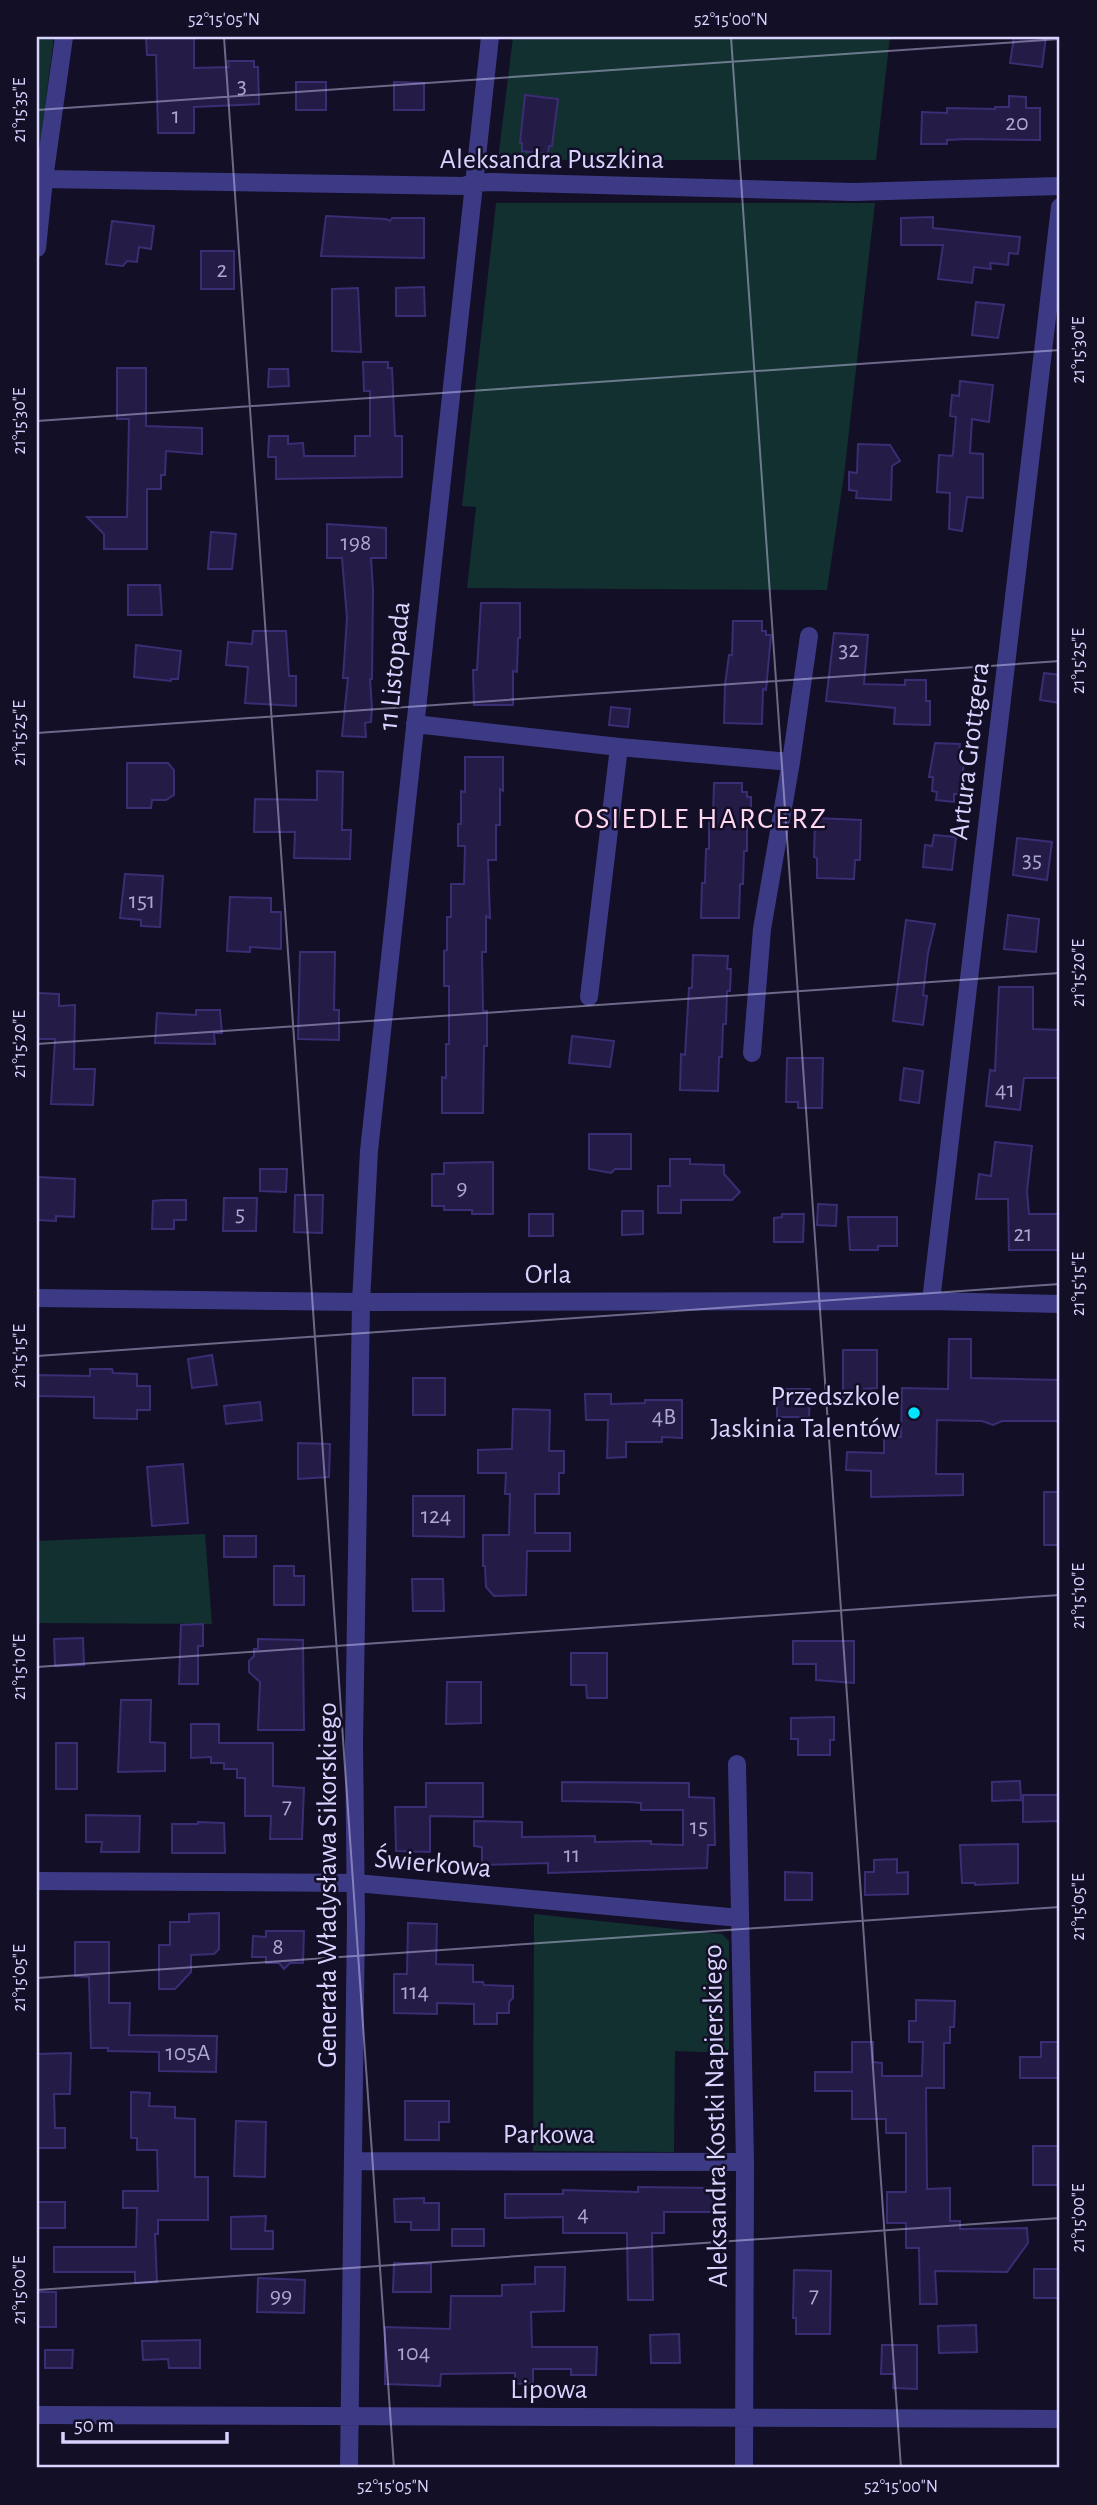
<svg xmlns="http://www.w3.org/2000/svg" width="1097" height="2505" viewBox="0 0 1097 2505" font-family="'Alegreya Sans',sans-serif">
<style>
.green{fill:#12302f}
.building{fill:#241b47;stroke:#3b2d73;stroke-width:2}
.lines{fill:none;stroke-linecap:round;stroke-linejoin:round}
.minor{stroke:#3d3a85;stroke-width:18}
.ticks{fill:none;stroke:#d9d4ff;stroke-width:2;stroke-opacity:0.45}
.poi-dot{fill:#00e5ff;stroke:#130f26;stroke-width:2.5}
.labels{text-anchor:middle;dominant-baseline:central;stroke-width:5;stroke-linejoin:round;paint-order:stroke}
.number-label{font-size:24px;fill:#aca6d1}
.street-label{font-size:28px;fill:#d9d4ff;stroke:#130f26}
.poi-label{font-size:28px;fill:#d9d4ff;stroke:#130f26;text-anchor:end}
.neighbourhood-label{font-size:30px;letter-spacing:2px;fill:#ffd6f0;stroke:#130f26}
.neatline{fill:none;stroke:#d9d4ff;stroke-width:2.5}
.ticks-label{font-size:18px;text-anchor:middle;fill:#d9d4ff}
</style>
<rect width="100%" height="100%" fill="#130f26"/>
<path class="green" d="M 37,37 L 54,37 L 37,167 Z
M 513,37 L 890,37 L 876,160 L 498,160 Z
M 496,203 L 875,203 L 844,475 L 827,590 L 467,588 L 476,507 L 462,506 Z
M 205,1534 L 212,1624 L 37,1623 L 37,1541 Z
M 534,1914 L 722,1934 L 729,1941 L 729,2053 L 675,2051 L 674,2152 L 533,2151 Z"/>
<path class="building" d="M 146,37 L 194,37 L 194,68 L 229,67 L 228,61 L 254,61 L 254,67 L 258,67 L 259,104 L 194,107 L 194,133 L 158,133 L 156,55 L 147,55 Z
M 1014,37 L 1046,37 L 1042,67 L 1010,63 Z
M 296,82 L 326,82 L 326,110 L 296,110 Z
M 394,82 L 424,83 L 424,110 L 394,110 Z
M 525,95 L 558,99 L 552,146 L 549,146 L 548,154 L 522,151 L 522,143 L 520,143 Z
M 1009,96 L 1026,97 L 1026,108 L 1040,108 L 1040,140 L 968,139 L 947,140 L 947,144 L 921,144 L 922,112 L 947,113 L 947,108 L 995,109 L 995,107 L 1009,107 Z
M 326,216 L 386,219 L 390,221 L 392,218 L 424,218 L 424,258 L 321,256 Z
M 933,217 L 933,228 L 1020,237 L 1018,254 L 1009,253 L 1008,265 L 990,263 L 991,269 L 974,267 L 972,283 L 938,279 L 943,245 L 901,245 L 901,218 Z
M 112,221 L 154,226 L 151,249 L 139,247 L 137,262 L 127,261 L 123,266 L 106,264 Z
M 201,251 L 234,251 L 234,289 L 201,289 Z
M 424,287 L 425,316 L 396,316 L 396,288 Z
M 358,288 L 361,352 L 332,351 L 332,289 Z
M 976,302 L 1004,305 L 998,338 L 972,335 Z
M 363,362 L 388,362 L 388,368 L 392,368 L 395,436 L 402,436 L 402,477 L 276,479 L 276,457 L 268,457 L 269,436 L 288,436 L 288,444 L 303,443 L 304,456 L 355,456 L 355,436 L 370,436 L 370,391 L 364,391 Z
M 117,368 L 146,368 L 146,426 L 202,428 L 202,454 L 166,451 L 165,475 L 161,475 L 161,489 L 147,489 L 147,549 L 104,549 L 104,534 L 87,517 L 127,517 L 129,419 L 117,419 Z
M 269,369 L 288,369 L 289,386 L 268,387 Z
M 960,381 L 993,385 L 989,422 L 972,419 L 970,453 L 983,454 L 983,498 L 967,497 L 962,531 L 949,529 L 950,493 L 937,492 L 939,455 L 952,456 L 953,453 L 956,417 L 950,416 L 952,395 L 959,396 Z
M 858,444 L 890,445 L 900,461 L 892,466 L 891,500 L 856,498 L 857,491 L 849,490 L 849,472 L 857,473 Z
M 327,524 L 386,528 L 386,558 L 371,558 L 373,590 L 372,679 L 370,679 L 372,708 L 371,722 L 365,723 L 366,737 L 342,736 L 348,678 L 343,678 L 347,618 L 342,558 L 327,558 Z
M 211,532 L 236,534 L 232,569 L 208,569 Z
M 128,585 L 160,585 L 162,615 L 128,615 Z
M 481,603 L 520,603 L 520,638 L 518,638 L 517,672 L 513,671 L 513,705 L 474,705 L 473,670 L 477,670 Z
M 733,621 L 762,621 L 762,631 L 766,631 L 766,635 L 771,635 L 766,690 L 763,689 L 762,724 L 724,723 L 725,685 L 729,655 L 732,655 Z
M 253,631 L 286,631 L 289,676 L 296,676 L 296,706 L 245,703 L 248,667 L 226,665 L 228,642 L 252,644 Z
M 834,633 L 868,635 L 864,684 L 905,685 L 905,680 L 926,680 L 926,701 L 930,701 L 930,725 L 894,724 L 895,708 L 826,701 Z
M 136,645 L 181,651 L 178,679 L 171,679 L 171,681 L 134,677 Z
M 1044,673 L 1060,675 L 1060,703 L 1040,700 Z
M 611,707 L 630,709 L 628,727 L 609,725 Z
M 935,743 L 960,744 L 958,762 L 964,763 L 960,794 L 954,794 L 954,802 L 936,800 L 937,792 L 932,791 L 933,777 L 929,777 Z
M 465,757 L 503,757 L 503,791 L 500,789 L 500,825 L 496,825 L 496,860 L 488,860 L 490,918 L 486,916 L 486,952 L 482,952 L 483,1011 L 487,1011 L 487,1046 L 484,1046 L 483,1113 L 442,1113 L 442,1077 L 446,1078 L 446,1044 L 449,1044 L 449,986 L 444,986 L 444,951 L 447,950 L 447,917 L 451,917 L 451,884 L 464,884 L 465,846 L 458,846 L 458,824 L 461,824 L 461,791 L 465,792 Z
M 127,763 L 168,763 L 174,770 L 174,795 L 166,800 L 152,800 L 151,808 L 127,808 Z
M 317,771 L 343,772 L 342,830 L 351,830 L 350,859 L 294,858 L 295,832 L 254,832 L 255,799 L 317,800 Z
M 714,783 L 742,783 L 742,792 L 747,792 L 747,797 L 751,797 L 751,818 L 747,818 L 747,851 L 744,851 L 743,884 L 740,884 L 739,918 L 701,918 L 702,883 L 705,883 L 706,849 L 709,849 L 709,816 L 713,816 Z
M 815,818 L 861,820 L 860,860 L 855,860 L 854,879 L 817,878 L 817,858 L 814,857 Z
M 934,835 L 956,837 L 952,870 L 923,867 L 925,845 L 932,846 Z
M 1017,838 L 1052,842 L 1047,880 L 1013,875 Z
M 125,874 L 163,876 L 160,927 L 141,926 L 141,920 L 120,918 Z
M 230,897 L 271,898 L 271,912 L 281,912 L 281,949 L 250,947 L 250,952 L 227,951 Z
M 1008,915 L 1039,919 L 1036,952 L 1004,949 Z
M 906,920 L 935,924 L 928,953 L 923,995 L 927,996 L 923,1025 L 893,1021 Z
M 300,952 L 335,952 L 334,1010 L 339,1010 L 339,1040 L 298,1039 Z
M 693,955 L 728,956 L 727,969 L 731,969 L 730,991 L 727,991 L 726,1024 L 723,1024 L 722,1057 L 719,1057 L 718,1091 L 680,1090 L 681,1054 L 685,1055 L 689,988 L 692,988 Z
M 999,987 L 1033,987 L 1033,1029 L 1060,1030 L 1060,1078 L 1024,1078 L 1020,1110 L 986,1106 L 990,1070 L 995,1071 Z
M 37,993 L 59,994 L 59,1006 L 75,1005 L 74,1069 L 95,1069 L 93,1105 L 51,1104 L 55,1039 L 37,1039 Z
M 196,1010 L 220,1010 L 222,1033 L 214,1033 L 215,1044 L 155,1043 L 157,1013 L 196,1015 Z
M 572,1036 L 614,1041 L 610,1067 L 569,1063 Z
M 787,1058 L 823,1058 L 822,1108 L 798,1108 L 798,1102 L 786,1102 Z
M 904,1068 L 923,1071 L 919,1103 L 900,1100 Z
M 589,1134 L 631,1134 L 631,1169 L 615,1169 L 611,1173 L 589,1169 Z
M 995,1142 L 1032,1146 L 1027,1191 L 1029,1214 L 1060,1214 L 1060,1250 L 1009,1250 L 1008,1199 L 976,1199 L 979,1174 L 991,1176 Z
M 670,1159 L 690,1159 L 690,1164 L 724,1165 L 724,1174 L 740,1192 L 732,1200 L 681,1200 L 681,1213 L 658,1213 L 658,1186 L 670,1186 Z
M 493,1162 L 493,1214 L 472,1214 L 472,1210 L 444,1210 L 444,1206 L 432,1206 L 432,1174 L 444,1174 L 444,1163 Z
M 260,1169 L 287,1169 L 286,1192 L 260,1191 Z
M 38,1177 L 75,1179 L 74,1217 L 56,1216 L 56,1221 L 37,1220 Z
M 295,1195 L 323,1195 L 322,1233 L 294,1232 Z
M 224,1198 L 257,1198 L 256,1231 L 223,1231 Z
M 163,1200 L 186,1200 L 186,1220 L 174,1220 L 174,1229 L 152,1229 L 153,1201 Z
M 818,1204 L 837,1205 L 836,1226 L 817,1225 Z
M 622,1211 L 643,1211 L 643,1234 L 622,1235 Z
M 529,1214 L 553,1214 L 553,1236 L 529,1236 Z
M 782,1214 L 804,1214 L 803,1242 L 774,1242 L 774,1218 L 782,1217 Z
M 848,1217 L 897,1217 L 897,1246 L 878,1246 L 878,1250 L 850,1250 Z
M 949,1339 L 971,1339 L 971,1378 L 1060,1380 L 1060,1421 L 1002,1421 L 993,1425 L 982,1421 L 937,1420 L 936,1474 L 963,1474 L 963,1495 L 871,1497 L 871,1471 L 846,1470 L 847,1452 L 884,1453 L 884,1437 L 901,1437 L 902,1388 L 948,1389 Z
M 843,1350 L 877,1350 L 877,1388 L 864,1389 L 864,1403 L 843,1403 Z
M 212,1355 L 217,1385 L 192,1388 L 188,1359 Z
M 90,1369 L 112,1369 L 113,1373 L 137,1374 L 137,1386 L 150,1386 L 150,1410 L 137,1410 L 137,1419 L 94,1418 L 94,1397 L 37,1396 L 37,1375 L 90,1376 Z
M 413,1378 L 445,1378 L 445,1415 L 413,1415 Z
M 777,1389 L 810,1389 L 809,1417 L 777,1417 Z
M 585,1394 L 611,1394 L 611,1404 L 645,1403 L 645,1400 L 682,1400 L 682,1438 L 662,1437 L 662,1442 L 626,1442 L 626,1457 L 607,1458 L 608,1420 L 586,1420 Z
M 260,1402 L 262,1420 L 226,1424 L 224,1406 Z
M 513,1409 L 550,1410 L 549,1451 L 564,1451 L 564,1473 L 559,1473 L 559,1494 L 535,1494 L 535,1533 L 570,1533 L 570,1551 L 527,1551 L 526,1595 L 494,1596 L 486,1587 L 485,1566 L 483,1566 L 483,1535 L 509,1535 L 510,1494 L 505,1494 L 506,1473 L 478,1473 L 478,1450 L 512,1449 Z
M 298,1443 L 330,1444 L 329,1477 L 298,1479 Z
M 183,1464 L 188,1523 L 152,1526 L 147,1467 Z
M 1044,1492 L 1060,1492 L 1060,1545 L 1044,1545 Z
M 413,1496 L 464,1496 L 464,1537 L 413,1536 Z
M 224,1536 L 256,1536 L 256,1557 L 224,1557 Z
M 274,1566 L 294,1566 L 294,1576 L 304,1576 L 304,1605 L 274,1605 Z
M 412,1579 L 443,1579 L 444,1611 L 413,1611 Z
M 203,1624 L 203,1646 L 198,1646 L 198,1684 L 179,1684 L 181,1625 Z
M 83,1638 L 84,1665 L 55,1666 L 54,1639 Z
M 258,1639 L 303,1640 L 304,1730 L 258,1730 L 260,1682 L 249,1672 L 249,1661 L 254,1656 L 254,1649 L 258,1649 Z
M 793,1641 L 854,1641 L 854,1683 L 816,1680 L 816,1664 L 793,1664 Z
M 571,1653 L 607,1653 L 607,1698 L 587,1698 L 586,1685 L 571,1685 Z
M 447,1682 L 481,1682 L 481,1723 L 446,1724 Z
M 121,1700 L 151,1700 L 150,1742 L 165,1743 L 165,1771 L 118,1772 Z
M 834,1717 L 834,1740 L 830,1740 L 830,1755 L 798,1755 L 798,1739 L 791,1739 L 791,1718 Z
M 191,1724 L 219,1724 L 219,1743 L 273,1743 L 273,1786 L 304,1788 L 302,1839 L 270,1839 L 271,1816 L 245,1816 L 245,1778 L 237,1778 L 237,1769 L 224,1769 L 224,1763 L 211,1763 L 211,1757 L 191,1758 Z
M 56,1743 L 77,1743 L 77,1789 L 56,1789 Z
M 1020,1781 L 1021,1800 L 992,1801 L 992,1782 Z
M 562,1782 L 689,1783 L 689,1797 L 714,1798 L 715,1845 L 708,1845 L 707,1868 L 548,1873 L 548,1863 L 482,1865 L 482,1847 L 474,1846 L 474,1821 L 522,1822 L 522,1837 L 595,1836 L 595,1842 L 651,1841 L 651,1844 L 683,1845 L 683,1810 L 641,1810 L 641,1803 L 629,1802 L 562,1801 Z
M 426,1783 L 483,1783 L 483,1817 L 430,1816 L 430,1852 L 396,1851 L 395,1807 L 426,1807 Z
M 1023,1795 L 1060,1795 L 1060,1821 L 1023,1822 Z
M 86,1815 L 140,1816 L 139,1852 L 101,1852 L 102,1842 L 86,1842 Z
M 198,1822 L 224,1823 L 225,1853 L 172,1853 L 172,1824 L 198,1824 Z
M 1018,1844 L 1018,1883 L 975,1885 L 975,1883 L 962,1883 L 960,1845 Z
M 897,1859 L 897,1873 L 908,1872 L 908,1894 L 865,1895 L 865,1872 L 874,1872 L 874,1860 Z
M 785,1872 L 812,1873 L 812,1900 L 785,1900 Z
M 219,1913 L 219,1949 L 214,1954 L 191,1955 L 191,1972 L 175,1989 L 159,1989 L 159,1945 L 170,1945 L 170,1922 L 189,1922 L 189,1914 Z
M 408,1923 L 437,1924 L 436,1964 L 473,1965 L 473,1982 L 483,1982 L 484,1985 L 513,1986 L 513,1998 L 509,2002 L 509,2013 L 497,2013 L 497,2024 L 474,2024 L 474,2004 L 437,2003 L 437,2014 L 394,2013 L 394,1974 L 407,1974 Z
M 266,1931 L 304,1931 L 303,1963 L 290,1963 L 284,1969 L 279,1963 L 266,1963 L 266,1957 L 252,1957 L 253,1936 L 266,1937 Z
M 75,1942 L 109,1942 L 109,2003 L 130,2003 L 129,2035 L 217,2036 L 216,2072 L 159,2071 L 159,2052 L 108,2051 L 108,2048 L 91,2048 L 89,1977 L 75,1976 Z
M 916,2000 L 955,2001 L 954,2027 L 950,2027 L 950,2043 L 944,2043 L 944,2088 L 926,2088 L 927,2189 L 950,2188 L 950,2221 L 960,2221 L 960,2229 L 1027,2228 L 1028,2243 L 1007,2272 L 935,2271 L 937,2304 L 920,2304 L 919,2248 L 906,2248 L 906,2223 L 887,2223 L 887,2192 L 906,2192 L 906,2133 L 886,2133 L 886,2119 L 852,2119 L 852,2091 L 815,2091 L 815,2072 L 852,2072 L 852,2042 L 873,2042 L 873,2062 L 882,2063 L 882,2076 L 922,2076 L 923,2042 L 909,2042 L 909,2021 L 916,2021 Z
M 1041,2042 L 1060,2042 L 1060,2078 L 1020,2078 L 1020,2057 L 1041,2057 Z
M 71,2053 L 70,2094 L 54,2094 L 55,2128 L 65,2128 L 65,2148 L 37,2148 L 37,2054 Z
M 131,2092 L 150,2093 L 149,2106 L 175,2107 L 175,2118 L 195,2119 L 195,2177 L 208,2177 L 208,2220 L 158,2220 L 158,2234 L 155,2234 L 157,2282 L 135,2283 L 135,2272 L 54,2272 L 54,2247 L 136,2247 L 137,2208 L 123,2208 L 123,2191 L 158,2191 L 157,2150 L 137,2150 L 137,2138 L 131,2138 Z
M 405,2101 L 449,2101 L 449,2122 L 439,2122 L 439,2140 L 405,2140 Z
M 236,2121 L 266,2122 L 265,2177 L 234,2176 Z
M 1033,2146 L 1060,2146 L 1060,2185 L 1033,2185 Z
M 638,2187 L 714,2188 L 714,2212 L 664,2212 L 664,2233 L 652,2233 L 653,2300 L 628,2300 L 627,2233 L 563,2233 L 563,2217 L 505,2218 L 505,2194 L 563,2194 L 563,2190 L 638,2192 Z
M 424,2198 L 424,2203 L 439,2203 L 439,2230 L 411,2230 L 411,2222 L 395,2222 L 394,2199 Z
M 37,2202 L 65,2202 L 65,2228 L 37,2228 Z
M 266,2216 L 265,2231 L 273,2231 L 273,2249 L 231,2249 L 231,2217 Z
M 452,2229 L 484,2229 L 484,2246 L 452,2246 Z
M 394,2263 L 431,2264 L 431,2292 L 393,2292 Z
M 535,2267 L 565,2267 L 564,2311 L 531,2312 L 532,2347 L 597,2347 L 596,2375 L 571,2375 L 571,2369 L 533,2369 L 533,2383 L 515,2384 L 515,2373 L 441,2374 L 440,2386 L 385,2384 L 385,2327 L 450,2329 L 451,2296 L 502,2296 L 502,2285 L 535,2284 Z
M 1034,2269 L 1060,2269 L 1060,2298 L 1034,2298 Z
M 794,2270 L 831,2271 L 830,2334 L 796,2334 L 796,2318 L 793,2318 Z
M 258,2278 L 305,2280 L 304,2313 L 257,2312 Z
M 37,2292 L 56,2292 L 56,2327 L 37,2327 Z
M 976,2325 L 977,2352 L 939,2353 L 938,2326 Z
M 679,2334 L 680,2363 L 651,2363 L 650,2335 Z
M 200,2340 L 200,2368 L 169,2368 L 168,2359 L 143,2360 L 142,2341 Z
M 882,2345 L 917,2345 L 917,2389 L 893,2388 L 894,2374 L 881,2374 Z
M 45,2350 L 73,2350 L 72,2368 L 45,2368 Z"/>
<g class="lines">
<path class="minor" d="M 44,179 L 463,186 L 473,183 L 492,182 L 853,192 L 1060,186
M 37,248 L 44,179 L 64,37
M 415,724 L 619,747 L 791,762
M 589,997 L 619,747
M 752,1053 L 762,929 L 791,762 L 809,636
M 37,1298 L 361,1302 L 931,1301 L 1060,1304
M 931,1301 L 1060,207
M 737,1764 L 745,2162 L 744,2468
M 37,1881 L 356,1883 L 740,1918
M 353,2161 L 745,2162
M 37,2415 L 1060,2419
M 349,2468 L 356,1920 L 354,1743 L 361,1302 L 369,1151 L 490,37"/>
</g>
<path class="ticks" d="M 224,37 L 394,2468M 731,37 L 901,2468M 37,110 L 1060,39M 37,421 L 1060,350M 37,733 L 1060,661M 37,1044 L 1060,973M 37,1356 L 1060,1284M 37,1667 L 1060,1595M 37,1978 L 1060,1907M 37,2290 L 1060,2218"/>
<circle class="poi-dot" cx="914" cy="1413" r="7"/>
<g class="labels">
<g class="number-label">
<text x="242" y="86">3</text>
<text x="176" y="116">1</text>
<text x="1017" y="123">20</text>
<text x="222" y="270">2</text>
<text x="356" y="543">198</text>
<text x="849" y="650">32</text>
<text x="1032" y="860">35</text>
<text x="142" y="901">151</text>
<text x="1005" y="1090">41</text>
<text x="462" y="1188">9</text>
<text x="240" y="1214">5</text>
<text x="1023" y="1234">21</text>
<text x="664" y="1417">4B</text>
<text x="436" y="1516">124</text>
<text x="287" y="1806">7</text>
<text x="699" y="1827">15</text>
<text x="572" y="1855">11</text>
<text x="278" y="1947">8</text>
<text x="415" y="1992">114</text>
<text x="188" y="2053">105A</text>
<text x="583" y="2214">4</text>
<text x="814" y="2295">7</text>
<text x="281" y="2296">99</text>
<text x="414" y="2353">104</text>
</g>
<g class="street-label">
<text x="552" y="160">Aleksandra Puszkina</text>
<text transform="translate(395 666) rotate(-84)">11 Listopada</text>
<text transform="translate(970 751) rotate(-83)">Artura Grottgera</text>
<text x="548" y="1275">Orla</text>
<text transform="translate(433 1864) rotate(5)">Świerkowa</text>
<text transform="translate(328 1885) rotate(-90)">Generała Władysława Sikorskiego</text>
<text transform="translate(716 2116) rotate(-91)">Aleksandra Kostki Napierskiego</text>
<text x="549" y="2135">Parkowa</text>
<text x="549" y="2390">Lipowa</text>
</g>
<g class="poi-label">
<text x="900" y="1397">Przedszkole<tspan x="900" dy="32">Jaskinia Talentów</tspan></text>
</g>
<g class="neighbourhood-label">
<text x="701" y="819">OSIEDLE HARCERZ</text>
</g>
</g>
<rect width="1097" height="2505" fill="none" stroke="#130f26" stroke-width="77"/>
<path d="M63 2432v10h164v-10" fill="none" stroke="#d9d4ff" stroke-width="3.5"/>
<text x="74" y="2432" font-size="21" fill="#d9d4ff" stroke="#130f26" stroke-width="5" paint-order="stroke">50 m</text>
<rect x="38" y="38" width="1020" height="2428" class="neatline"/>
<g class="ticks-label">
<text x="224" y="25">52°15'05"N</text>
<text x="731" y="25">52°15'00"N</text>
<text transform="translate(19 110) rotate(-90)" y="6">21°15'35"E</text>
<text transform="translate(1078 350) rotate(-90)" y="6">21°15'30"E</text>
<text transform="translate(19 421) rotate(-90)" y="6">21°15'30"E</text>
<text transform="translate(1078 661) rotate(-90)" y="6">21°15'25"E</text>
<text transform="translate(19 733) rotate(-90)" y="6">21°15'25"E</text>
<text transform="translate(1078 973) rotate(-90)" y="6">21°15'20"E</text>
<text transform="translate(19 1044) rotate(-90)" y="6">21°15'20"E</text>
<text transform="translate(1078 1284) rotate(-90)" y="6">21°15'15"E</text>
<text transform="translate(19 1356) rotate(-90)" y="6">21°15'15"E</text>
<text transform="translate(1078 1596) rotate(-90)" y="6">21°15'10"E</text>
<text transform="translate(19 1667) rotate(-90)" y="6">21°15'10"E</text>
<text transform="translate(1078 1907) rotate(-90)" y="6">21°15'05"E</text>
<text transform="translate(19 1978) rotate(-90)" y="6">21°15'05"E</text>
<text transform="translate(1078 2218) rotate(-90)" y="6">21°15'00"E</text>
<text transform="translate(19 2290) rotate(-90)" y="6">21°15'00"E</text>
<text x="393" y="2492">52°15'05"N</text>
<text x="901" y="2492">52°15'00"N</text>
</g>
</svg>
